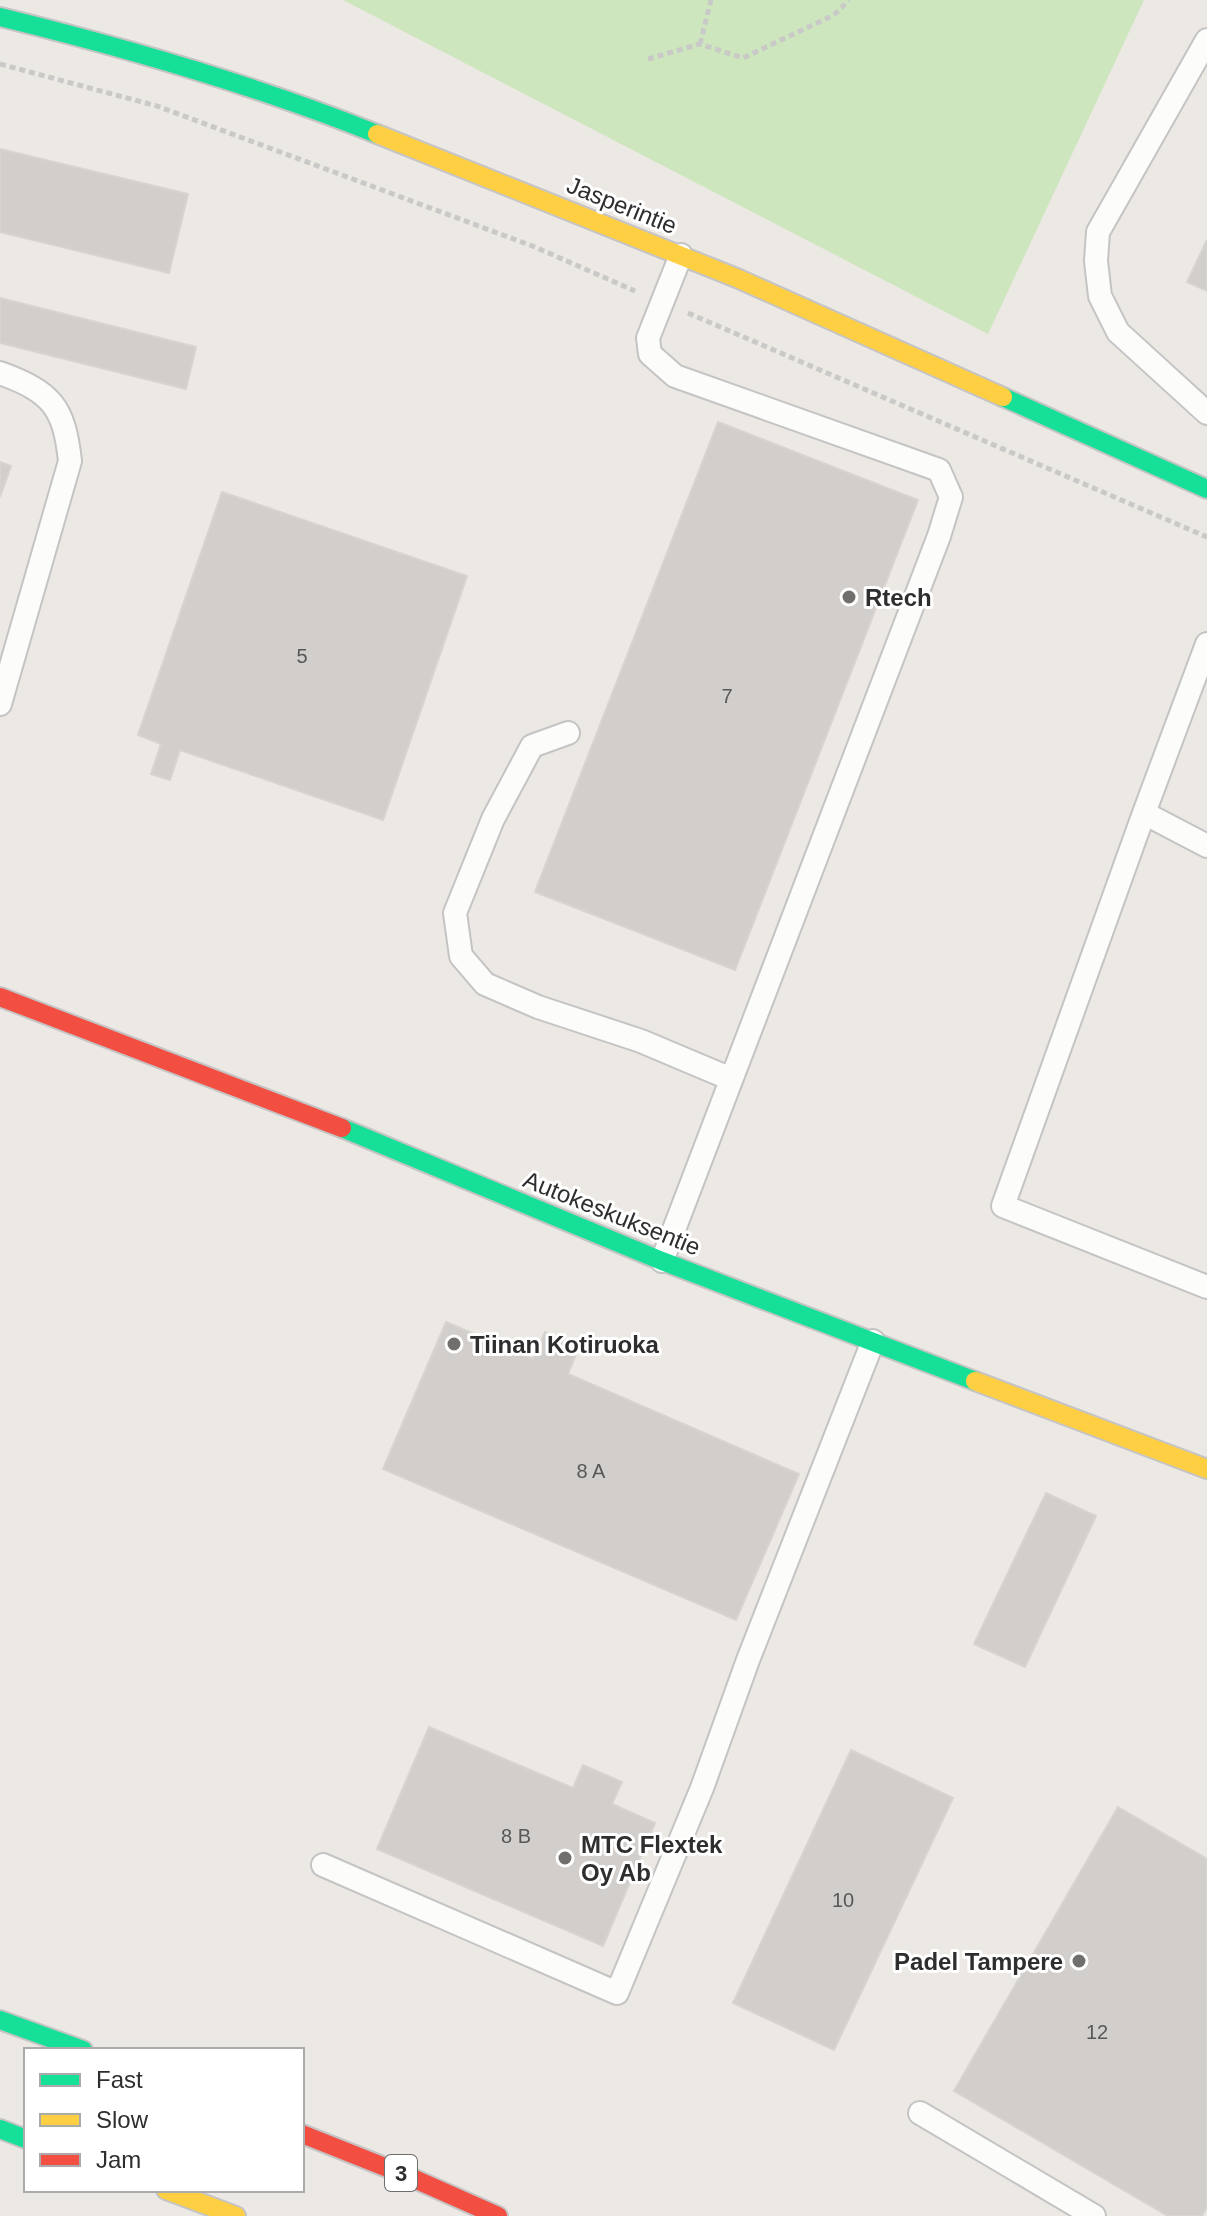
<svg xmlns="http://www.w3.org/2000/svg" width="1207" height="2216" viewBox="0 0 1207 2216" font-family="Arial,sans-serif">
<style>
.green{fill:#cee6be}
.building{fill:#d1cecb;stroke:#d7d4d0;stroke-width:2}
.lines{fill:none;stroke-linecap:round;stroke-linejoin:round}
.lane-casing{stroke:#c5c4c5;stroke-width:26}
.fast-casing{stroke:#c5c4c5;stroke-width:22}
.slow-casing{stroke:#c5c4c5;stroke-width:22}
.jam-casing{stroke:#c5c4c5;stroke-width:22}
.path{stroke:#c9c9c8;stroke-width:5;stroke-dasharray:6 4;stroke-linecap:butt}
.lane{stroke:#fcfcfb;stroke-width:22}
.fast{stroke:#16e098;stroke-width:18}
.slow{stroke:#ffcf43;stroke-width:18}
.jam{stroke:#f24e42;stroke-width:18}
.poi-dot{fill:#706f6e;stroke:#fff;stroke-width:3}
.labels{text-anchor:middle;dominant-baseline:central;stroke-width:6;stroke-linejoin:round;paint-order:stroke}
.number-label{font-size:20px;fill:#585857}
.shield{fill:#fff;stroke:#6d6d6d;stroke-width:2}
.shield-label{font-size:22px;font-weight:bold;fill:#2e2e2e}
.street-label{font-size:24px;fill:#2e2e2e;stroke:#fff}
.poi-label{font-size:24px;font-weight:bold;fill:#2e2e2e;stroke:#fff;text-anchor:start}
</style>
<rect width="100%" height="100%" fill="#ece8e4"/>
<path class="green" d="M 343,0 L 1144,0 L 988,334 Z"/>
<path class="building" d="M 0,149 L 188,194 L 169,273 L 0,232 Z
M 1207,240 L 1207,291 L 1187,282 Z
M 0,298 L 196,347 L 186,389 L 0,343 Z
M 718,422 L 918,500 L 735,970 L 535,892 Z
M 0,462 L 11,466 L 0,497 Z
M 222,492 L 467,576 L 383,820 L 180,750 L 170,780 L 151,774 L 161,744 L 138,735 Z
M 446,1322 L 533,1359 L 545,1332 L 579,1347 L 568,1374 L 799,1474 L 736,1620 L 383,1469 Z
M 1046,1493 L 1096,1516 L 1025,1667 L 974,1644 Z
M 429,1727 L 573,1788 L 583,1765 L 622,1782 L 612,1804 L 655,1823 L 603,1946 L 377,1849 Z
M 851,1750 L 953,1798 L 834,2050 L 733,2003 Z
M 1118,1807 L 1207,1859 L 1207,2207 L 1202,2216 L 1168,2216 L 954,2091 Z"/>
<g class="lines">
<defs>
<path id="lane" d="M 1207,40 L 1098,232 L 1096,261 L 1100,296 L 1118,332 L 1207,413
M 0,373 C 52,392 64,407 70,461 L 0,704
M 1207,644 L 1144,813 L 1207,846
M 568,733 L 532,746 L 493,819 L 455,913 L 461,956 L 485,984 L 538,1007 L 641,1041 L 731,1079
M 1144,813 L 1003,1206 L 1207,1287
M 662,1261 L 939,536 L 951,497 L 939,470 L 675,376 L 650,354 L 648,338 L 681,255
M 323,1865 L 617,1993 L 702,1788 L 748,1660 L 873,1341
M 920,2113 L 1094,2216"/>
<path id="fast" d="M 0,17 C 127,48 255,85 377,134
M 1003,397 L 1207,489
M 342,1128 L 662,1261 L 975,1381
M 0,2020 L 83,2050
M 0,2129 L 26,2139"/>
<path id="slow" d="M 377,134 L 739,279 L 1003,397
M 975,1381 L 1207,1469
M 166,2190 L 236,2216"/>
<path id="jam" d="M 0,997 L 342,1128
M 302,2134 L 410,2177 L 498,2216"/>
</defs>
<use href="#lane" class="lane-casing"/>
<use href="#fast" class="fast-casing"/>
<use href="#slow" class="slow-casing"/>
<use href="#jam" class="jam-casing"/>
<path class="path" d="M 700,44 L 711,0
M 648,59 L 700,44 L 743,58 L 834,15 L 849,0
M 0,64 L 157,106 L 535,247 L 635,291
M 688,313 L 1207,537"/>
<use href="#lane" class="lane"/>
<use href="#fast" class="fast"/>
<use href="#slow" class="slow"/>
<use href="#jam" class="jam"/>
</g>
<g class="poi-dot">
<circle cx="849" cy="597" r="8"/>
<circle cx="454" cy="1344" r="8"/>
<circle cx="565" cy="1858" r="8"/>
<circle cx="1079" cy="1961" r="8"/>
</g>
<g class="labels">
<g class="number-label">
<text x="302" y="656">5</text>
<text x="727" y="696">7</text>
<text x="591" y="1471">8 A</text>
<text x="516" y="1836">8 B</text>
<text x="843" y="1900">10</text>
<text x="1097" y="2032">12</text>
</g>
<rect class="shield" x="385" y="2155" width="32" height="36" rx="6"/>
<g class="shield-label">
<text x="401" y="2173">3</text>
</g>
<g class="street-label">
<text transform="translate(622 205) rotate(22)">Jasperintie</text>
<text transform="translate(612 1213) rotate(22)">Autokeskuksentie</text>
</g>
<g class="poi-label">
<text x="865" y="597">Rtech</text>
<text x="470" y="1344">Tiinan Kotiruoka</text>
<text x="581" y="1844">MTC Flextek<tspan x="581" dy="28">Oy Ab</tspan></text>
<text x="1063" y="1961" text-anchor="end">Padel Tampere</text>
</g>
</g>
<rect x="24" y="2048" width="280" height="144" fill="#ffffff" stroke="#ababab" stroke-width="2"/>
<rect x="40" y="2074" width="40" height="12" fill="#16e098" stroke="#ababab" stroke-width="2"/>
<text x="96" y="2088" font-size="24" fill="#2e2e2e">Fast</text>
<rect x="40" y="2114" width="40" height="12" fill="#ffcf43" stroke="#ababab" stroke-width="2"/>
<text x="96" y="2128" font-size="24" fill="#2e2e2e">Slow</text>
<rect x="40" y="2154" width="40" height="12" fill="#f24e42" stroke="#ababab" stroke-width="2"/>
<text x="96" y="2168" font-size="24" fill="#2e2e2e">Jam</text>
</svg>
